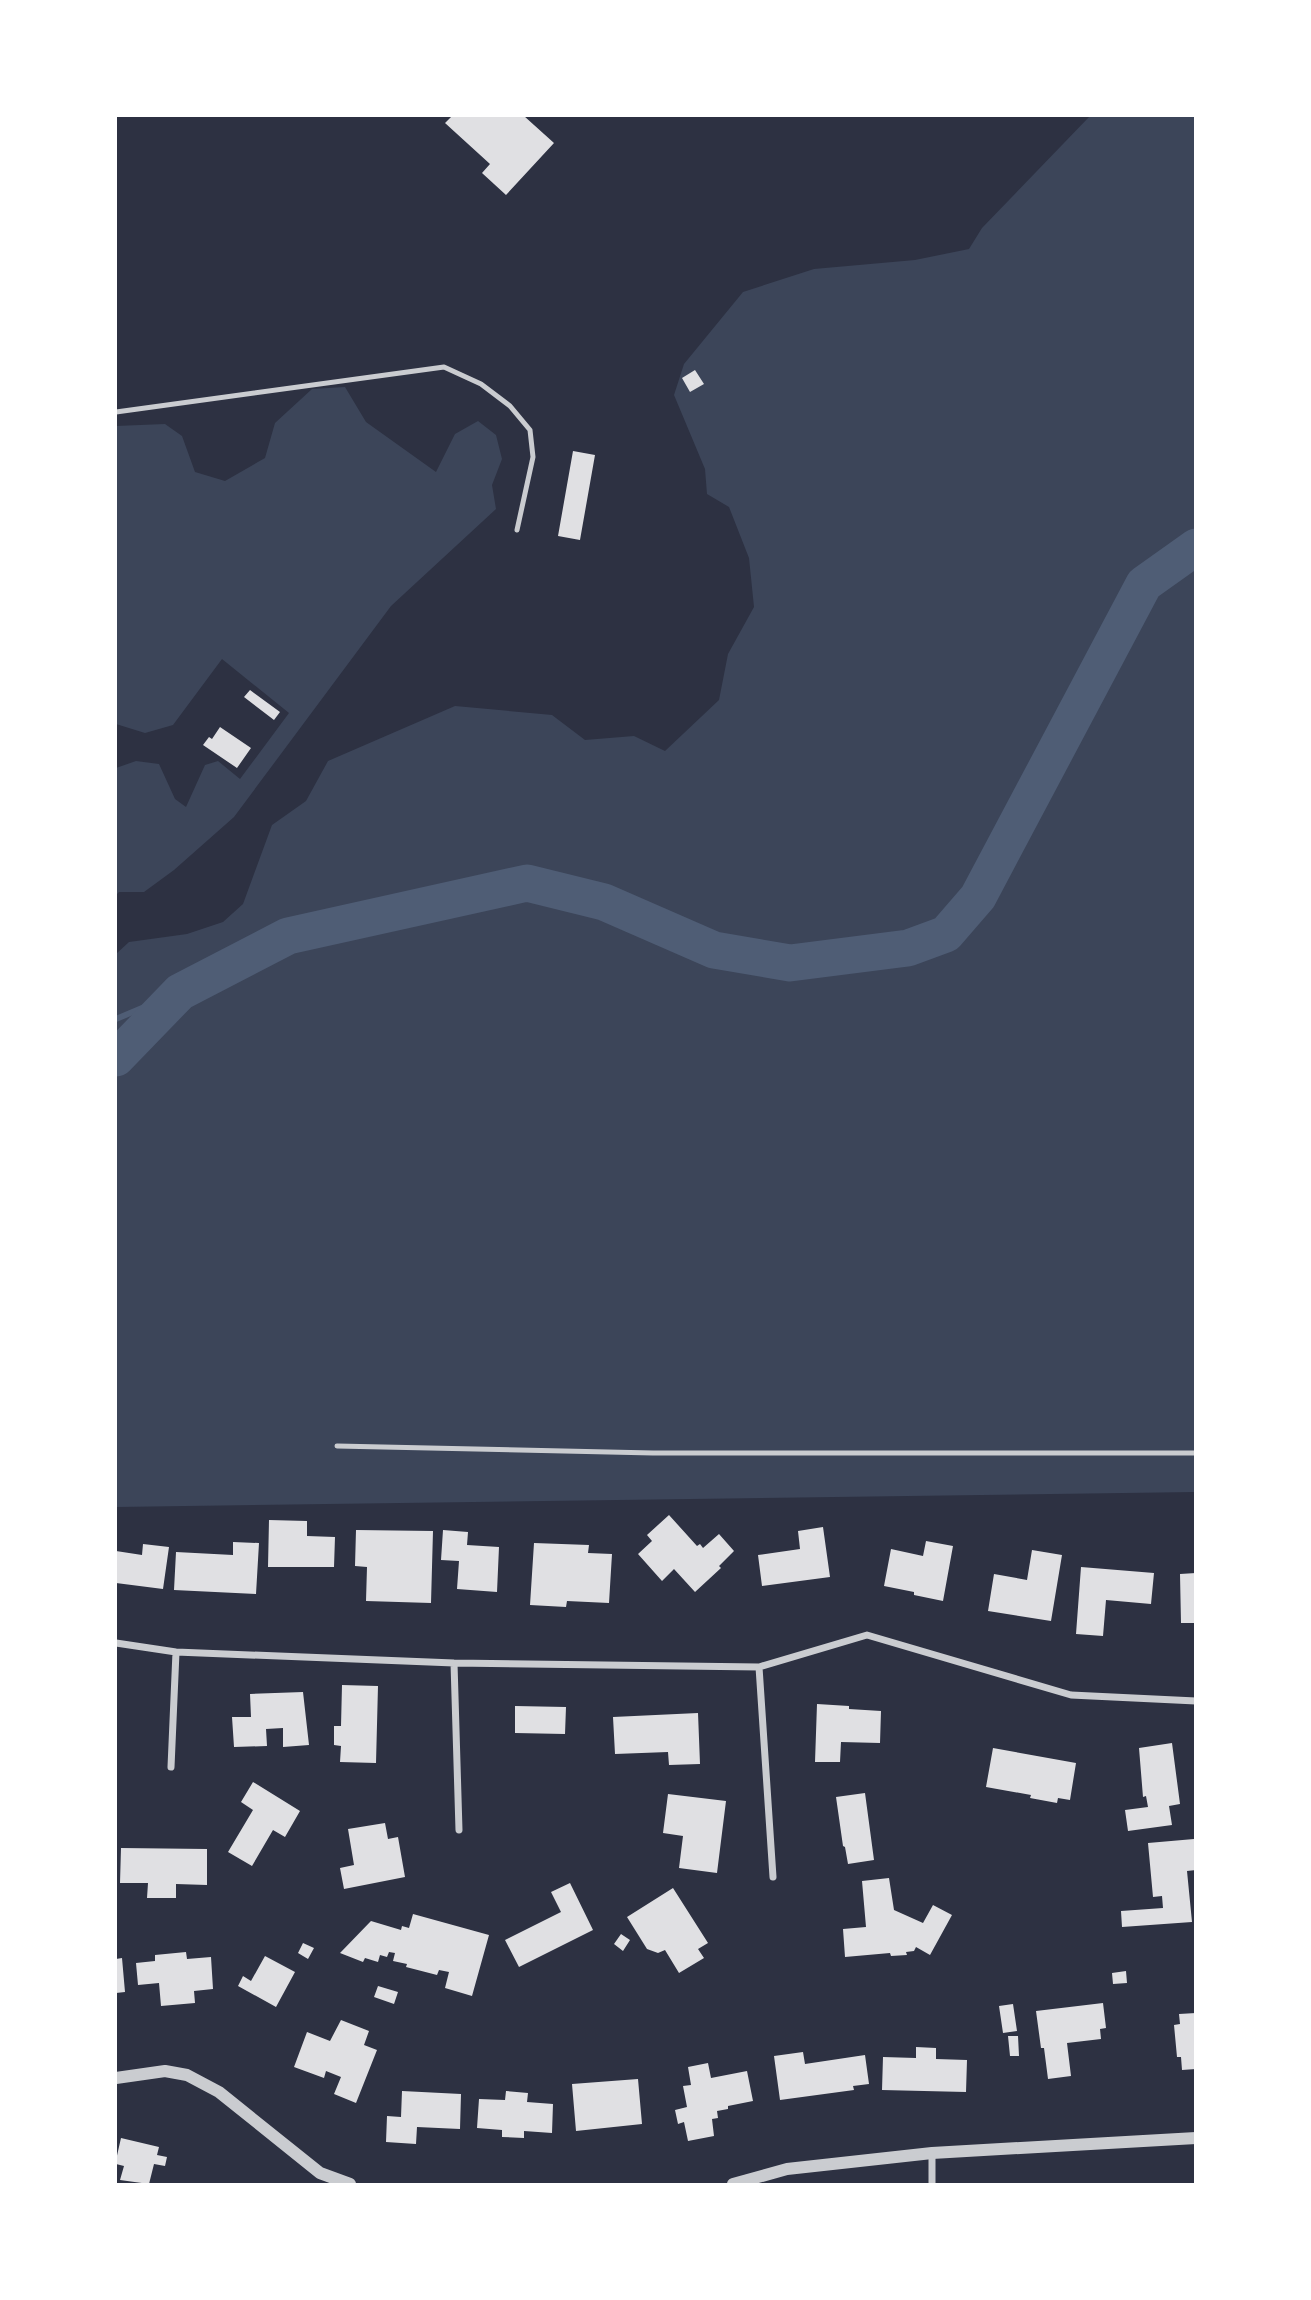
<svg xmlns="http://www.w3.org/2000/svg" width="1311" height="2300" viewBox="0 0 1311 2300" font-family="Jost,sans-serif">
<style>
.green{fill:#3c4559}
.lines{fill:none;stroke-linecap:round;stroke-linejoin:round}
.stream{stroke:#4f5d75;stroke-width:6}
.river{stroke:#4f5d75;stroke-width:37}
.building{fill:#e0e0e3}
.service{stroke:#caccd0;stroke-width:5}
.minor{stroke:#caccd0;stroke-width:7}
.tertiary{stroke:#caccd0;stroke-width:12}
</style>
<rect width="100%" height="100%" fill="#2d3142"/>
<path class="green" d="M 1090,116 L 1195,116 L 1195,1492 L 116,1507 L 116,954 L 129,942 L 187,934 L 223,922 L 243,904 L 272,825 L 306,801 L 328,761 L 455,706 L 552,715 L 585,740 L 634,736 L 665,751 L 719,700 L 728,654 L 754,607 L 749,558 L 729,507 L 707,494 L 705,469 L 674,395 L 684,364 L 743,292 L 814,269 L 915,260 L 969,249 L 982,228 Z
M 345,387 L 366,422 L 436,472 L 455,434 L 478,421 L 496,435 L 502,459 L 492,485 L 496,509 L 391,606 L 234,817 L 174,870 L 144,892 L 119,892 L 116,895 L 116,768 L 136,761 L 159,764 L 175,799 L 186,807 L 205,765 L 218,761 L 240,779 L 289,713 L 222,659 L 173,725 L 145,733 L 116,724 L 116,426 L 165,424 L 182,436 L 195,472 L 225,481 L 265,458 L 275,423 L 312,389 Z"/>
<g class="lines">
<path class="stream" d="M 116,1019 L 180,992"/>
<path class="river" d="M 116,1058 L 180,992 L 288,936 L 527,883 L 604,902 L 714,950 L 790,963 L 908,948 L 946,934 L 978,897 L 1144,584 L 1196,547"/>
</g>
<path class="building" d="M 452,116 L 524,116 L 554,143 L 506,195 L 482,173 L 490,164 L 445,123 Z
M 695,370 L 704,384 L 690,392 L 682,378 Z
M 573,451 L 595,455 L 580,540 L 558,536 Z
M 250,690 L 280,712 L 274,720 L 244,697 Z
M 220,727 L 251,748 L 237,768 L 203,745 L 209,737 L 212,739 Z
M 669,1515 L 697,1546 L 700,1544 L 703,1548 L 719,1534 L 734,1551 L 719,1566 L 721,1568 L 695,1592 L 674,1569 L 662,1581 L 638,1554 L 652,1541 L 647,1535 Z
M 269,1520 L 307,1521 L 307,1536 L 335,1537 L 334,1567 L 268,1567 Z
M 823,1527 L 830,1577 L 762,1586 L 758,1555 L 800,1549 L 798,1531 Z
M 356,1530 L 433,1531 L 431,1603 L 366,1601 L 367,1567 L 355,1566 Z
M 443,1530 L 468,1532 L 467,1545 L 499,1547 L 497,1592 L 457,1589 L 459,1561 L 441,1560 Z
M 926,1541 L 953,1546 L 943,1601 L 914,1595 L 914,1592 L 884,1586 L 891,1549 L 923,1556 Z
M 233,1542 L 259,1543 L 256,1594 L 174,1590 L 176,1552 L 233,1555 Z
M 534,1543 L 589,1545 L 588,1553 L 612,1554 L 609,1603 L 567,1601 L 566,1607 L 530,1605 Z
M 143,1544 L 169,1547 L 163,1589 L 116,1583 L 116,1551 L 142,1555 Z
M 1032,1550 L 1062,1555 L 1051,1621 L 988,1611 L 994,1574 L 1027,1580 Z
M 1081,1567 L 1154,1573 L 1151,1604 L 1106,1600 L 1103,1636 L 1076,1634 Z
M 1196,1573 L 1196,1623 L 1181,1623 L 1180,1574 Z
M 342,1685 L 378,1686 L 376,1763 L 340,1762 L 341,1746 L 334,1745 L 334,1726 L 341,1726 Z
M 303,1692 L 309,1745 L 283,1747 L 283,1728 L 266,1729 L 267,1746 L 234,1747 L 232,1717 L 251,1717 L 250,1694 Z
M 817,1704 L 849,1706 L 849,1709 L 881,1711 L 880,1743 L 841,1742 L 840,1762 L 815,1762 Z
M 515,1706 L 566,1707 L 565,1734 L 515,1733 Z
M 698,1713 L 700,1764 L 669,1765 L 668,1752 L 615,1754 L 613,1717 Z
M 1172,1743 L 1180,1804 L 1169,1806 L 1172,1825 L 1128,1831 L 1125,1810 L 1148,1807 L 1146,1796 L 1143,1797 L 1139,1748 Z
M 993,1748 L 1076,1763 L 1070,1800 L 1058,1798 L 1057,1803 L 1030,1798 L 1031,1795 L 986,1787 Z
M 253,1782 L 300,1811 L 285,1837 L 273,1830 L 252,1866 L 228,1852 L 253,1810 L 241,1802 Z
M 865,1793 L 874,1860 L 848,1864 L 845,1847 L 843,1846 L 836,1797 Z
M 668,1794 L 726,1801 L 717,1873 L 679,1868 L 683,1836 L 663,1833 Z
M 385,1823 L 388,1839 L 398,1837 L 405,1877 L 344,1889 L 340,1868 L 354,1865 L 348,1829 Z
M 1194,1839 L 1196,1870 L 1187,1871 L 1192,1922 L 1122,1927 L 1121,1911 L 1163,1908 L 1162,1896 L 1153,1897 L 1148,1843 Z
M 121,1848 L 207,1849 L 207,1885 L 176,1884 L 176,1898 L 147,1898 L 148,1883 L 120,1883 Z
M 889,1878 L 894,1910 L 923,1923 L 933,1905 L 952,1915 L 930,1955 L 916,1947 L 914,1951 L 906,1952 L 907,1955 L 891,1956 L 890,1953 L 845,1957 L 843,1929 L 866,1927 L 862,1881 Z
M 570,1883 L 593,1930 L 519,1967 L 505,1940 L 561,1912 L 551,1892 Z
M 673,1888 L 708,1943 L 698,1949 L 704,1958 L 679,1973 L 665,1950 L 658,1953 L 647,1949 L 627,1917 Z
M 413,1914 L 489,1935 L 472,1996 L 445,1988 L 449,1972 L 439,1970 L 437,1975 L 406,1967 L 407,1964 L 393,1961 L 395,1953 L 389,1952 L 387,1957 L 380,1955 L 378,1962 L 365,1958 L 363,1962 L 340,1953 L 371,1921 L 401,1930 L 402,1926 L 409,1928 Z
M 621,1934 L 630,1940 L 623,1951 L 614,1944 Z
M 303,1943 L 314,1948 L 308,1959 L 298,1953 Z
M 186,1952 L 187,1959 L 211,1957 L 213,1989 L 194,1991 L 195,2003 L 161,2006 L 159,1983 L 138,1985 L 136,1963 L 155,1961 L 155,1955 Z
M 265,1956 L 295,1972 L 276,2007 L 238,1986 L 243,1976 L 251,1981 Z
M 122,1958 L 125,1992 L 116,1993 L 116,1959 Z
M 1126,1971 L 1127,1983 L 1113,1984 L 1112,1973 Z
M 378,1986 L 398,1992 L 394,2004 L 374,1997 Z
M 1103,2003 L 1106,2028 L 1100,2029 L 1101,2039 L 1067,2043 L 1071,2076 L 1048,2079 L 1044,2048 L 1041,2048 L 1036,2011 Z
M 1013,2004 L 1017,2031 L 1003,2033 L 999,2006 Z
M 1196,2013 L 1196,2069 L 1182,2070 L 1181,2057 L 1177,2057 L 1174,2025 L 1180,2024 L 1179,2014 Z
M 341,2020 L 369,2031 L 364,2045 L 377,2050 L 356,2103 L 334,2094 L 341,2077 L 326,2071 L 324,2078 L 294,2067 L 307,2032 L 330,2041 Z
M 1008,2036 L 1018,2036 L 1019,2056 L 1010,2056 Z
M 916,2047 L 936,2048 L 936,2059 L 967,2060 L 966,2092 L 882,2090 L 883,2057 L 916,2058 Z
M 803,2052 L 805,2064 L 865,2055 L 869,2084 L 853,2086 L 854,2090 L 780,2100 L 774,2056 Z
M 708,2063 L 711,2078 L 747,2071 L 753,2101 L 728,2106 L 728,2109 L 717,2111 L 718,2118 L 712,2119 L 714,2136 L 688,2141 L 684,2122 L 678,2124 L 675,2110 L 687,2107 L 683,2086 L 691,2085 L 688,2067 Z
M 638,2079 L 642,2124 L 576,2131 L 572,2084 Z
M 402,2091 L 461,2094 L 460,2129 L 417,2127 L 416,2144 L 386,2142 L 387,2116 L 401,2117 Z
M 506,2091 L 528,2093 L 527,2102 L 553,2104 L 552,2133 L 524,2131 L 524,2138 L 502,2137 L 502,2130 L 477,2128 L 479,2099 L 505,2100 Z
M 121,2138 L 159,2147 L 157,2155 L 167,2157 L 165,2166 L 154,2164 L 149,2184 L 120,2180 L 124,2166 L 116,2164 L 116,2160 Z"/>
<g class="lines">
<path class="service" d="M 116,412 L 444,367 L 481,384 L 510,406 L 530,430 L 533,457 L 517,530
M 337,1446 L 653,1453 L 1196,1453"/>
<path class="minor" d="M 116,1643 L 176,1652 L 454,1663 L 759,1667 L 867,1635 L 1071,1695 L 1196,1701
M 454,1663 L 459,1830
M 759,1667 L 773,1877
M 171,1767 L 176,1652
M 932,2153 L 932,2184"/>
<path class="tertiary" d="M 116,2078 L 165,2071 L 187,2075 L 219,2092 L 320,2173 L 350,2184
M 733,2184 L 787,2169 L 932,2153 L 1196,2138"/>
</g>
<rect width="1311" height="2300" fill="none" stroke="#ffffff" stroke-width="234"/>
</svg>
